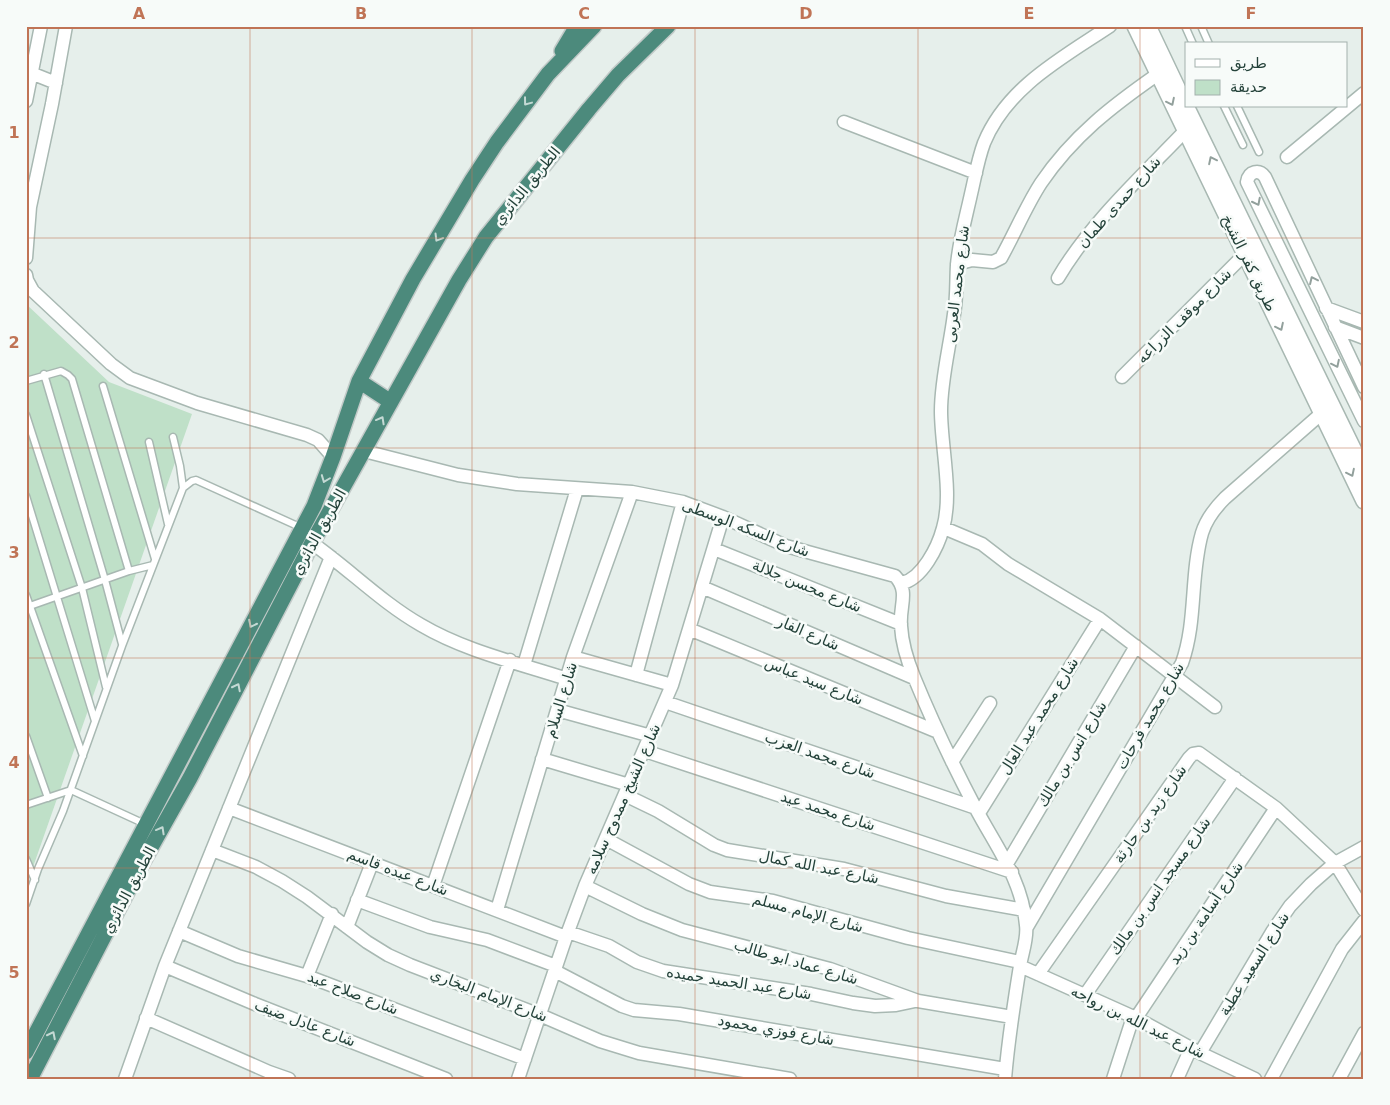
<svg xmlns="http://www.w3.org/2000/svg" width="1390" height="1105" viewBox="0 0 1390 1105" font-family="'DejaVu Sans','Noto Naskh Arabic',sans-serif">
<style>
.green{fill:#bfe0c8}
.lines{fill:none;stroke-linecap:round;stroke-linejoin:round}
.service-casing{stroke:#a8b8b2;stroke-width:9}
.minor-casing{stroke:#a8b8b2;stroke-width:15}
.tertiary-casing{stroke:#a8b8b2;stroke-width:18}
.trunk-casing{stroke:#c2cac8;stroke-width:18}
.service{stroke:#fff;stroke-width:6}
.minor{stroke:#fff;stroke-width:12}
.tertiary{stroke:#fff;stroke-width:15}
.trunk{stroke:#4c8a7c;stroke-width:15}
.oneway{stroke:#c4d9d4}
.oneway2{stroke:#92a09c}
.grid{fill:none;stroke:#c07456;stroke-width:1;stroke-opacity:0.55}
.labels{text-anchor:middle;dominant-baseline:central;stroke-width:5;stroke-linejoin:round;paint-order:stroke}
.street-label{font-size:15px;fill:#24423a;stroke:#f7fbf9}
.neatline{fill:none;stroke:#c07456;stroke-width:2}
.grid-label{font-size:16px;text-anchor:middle;font-weight:bold;fill:#c07456}
</style>
<rect width="100%" height="100%" fill="#e6efeb"/>
<path class="green" d="M 26,304 L 109,382 L 192,414 L 26,887 Z"/>
<g class="lines">
<defs>
<path id="service" d="M 1185,26 L 1193,44
M 1201,26 L 1209,44
M 1224,106 L 1243,145
M 1237,106 L 1259,152
M 44,374 L 105,580 L 122,644
M 26,381 L 61,371 L 68,375 L 72,379 L 129,571
M 103,386 L 155,559
M 26,415 L 82,588 L 106,687
M 149,442 L 168,524
M 183,488 L 192,481 L 196,480 L 302,528
M 26,496 L 95,721
M 26,595 L 83,756
M 27,607 L 129,571 L 153,565
M 26,736 L 48,798
M 26,805 L 71,790 L 147,825
M 26,859 L 35,880
M 26,904 L 38,869 L 63,811 L 122,646 L 183,488 L 180,466 L 173,437"/>
<path id="minor" d="M 26,71 L 56,83
M 26,101 L 41,26
M 844,122 L 976,173
M 1287,157 L 1364,93
M 26,258 L 30,207 L 52,104 L 66,26
M 957,264 L 972,260 L 993,262 L 1001,258 C 1015,233 1026,206 1041,183 C 1073,136 1112,106 1158,74
M 26,275 L 27,280 L 33,291 L 111,364 L 130,378 L 197,403 L 307,435 L 318,440 L 333,457
M 1058,278 C 1091,222 1141,177 1185,131
M 1326,308 L 1364,322
M 1335,327 L 1364,338
M 1122,377 L 1245,254
M 1364,387 L 1265,177 C 1259,169 1249,171 1247,182 L 1364,421
M 364,451 L 458,475 L 517,484 L 632,492 L 683,502 L 723,517 L 786,546 L 895,576 C 910,592 899,606 901,626 C 902,644 907,660 914,677 C 932,721 953,765 975,807 C 996,847 1022,879 1026,925 C 1028,938 1022,953 1020,966 C 1014,1003 1008,1041 1005,1079
M 944,528 L 982,544 L 1008,564 L 1100,619 L 1215,707
M 312,543 C 349,569 381,602 421,625 C 465,651 518,663 567,679
M 714,549 L 901,624
M 902,583 C 922,579 938,547 943,528 C 953,494 941,447 941,411 C 941,379 950,346 954,314 C 957,298 956,281 957,265 C 959,241 966,217 971,194 C 975,177 978,159 984,143 C 1007,87 1062,58 1110,26
M 702,587 L 914,678
M 689,629 L 938,732
M 573,657 L 672,685
M 524,665 L 577,489
M 636,675 L 683,502
M 665,702 L 976,808
M 557,710 L 651,736
M 645,751 L 1012,872
M 542,759 L 629,785
M 952,762 L 990,703
M 625,795 L 658,811 L 714,845 L 727,850 L 844,869 L 946,896 L 1024,910
M 229,808 L 566,937
M 979,813 L 1100,619
M 606,839 L 689,884 L 710,892 L 773,901 L 908,938 L 1020,962
M 212,850 L 256,867 L 282,881 L 307,897 L 367,942 L 388,955 L 410,965 L 540,1015 L 600,1041 L 639,1053 L 790,1079
M 1008,862 L 1136,646
M 433,886 L 510,660
M 585,886 L 642,914 L 682,930 L 830,969 L 918,1001 L 1012,1017
M 357,900 L 430,927 L 487,940 L 556,966
M 497,910 L 573,657 L 632,492
M 347,927 L 372,863
M 1027,927 L 1182,663 C 1197,621 1190,575 1202,533 C 1206,520 1215,508 1225,498 L 1322,413
M 179,931 L 238,956 L 307,976 L 525,1059
M 568,932 L 609,946 L 637,962 L 663,971 L 811,994 L 853,1003 L 875,1006 L 896,1005 L 915,1001
M 165,966 L 255,1004 L 446,1079
M 1020,966 L 1136,1018 L 1200,1053 L 1255,1079
M 555,971 L 622,1006 L 634,1010 L 679,1014 L 1005,1069
M 1038,974 L 1189,758 L 1193,754 L 1199,753 L 1276,808 L 1335,863 L 1364,910
M 307,976 L 332,914
M 1085,995 L 1235,778
M 146,1018 L 269,1072 L 289,1079
M 1136,1018 L 1276,808
M 1200,1053 L 1272,932 L 1290,906 L 1311,884 L 1335,863 L 1364,847
M 125,1079 L 165,966 L 331,557
M 518,1079 L 566,937 L 585,886 L 672,685 L 723,517
M 1113,1079 L 1133,1017
M 1177,1079 L 1191,1048
M 1271,1079 L 1342,949 L 1364,921
M 1339,1079 L 1364,1033"/>
<path id="tertiary" d="M 1135,26 L 1364,501
M 1148,26 L 1186,106
M 1186,106 L 1364,471"/>
<path id="trunk" d="M 562,51 L 577,26
M 359,381 L 391,402
M 26,1052 L 314,506 L 333,457 L 359,381 L 413,279 L 472,180 L 497,142 L 548,74 L 594,26
M 30,1079 L 141,865 L 190,778 L 312,543 L 459,280 L 486,237 L 589,109 L 618,75 L 668,26"/>
</defs>
<use href="#service" class="service-casing"/>
<use href="#minor" class="minor-casing"/>
<use href="#tertiary" class="tertiary-casing"/>
<use href="#trunk" class="trunk-casing"/>
<use href="#service" class="service"/>
<use href="#minor" class="minor"/>
<use href="#tertiary" class="tertiary"/>
<use href="#trunk" class="trunk"/>
</g>
<defs><path id="oneway-chevron" d="M-2-3.5L2.5 0L-2 3.5" fill="none" stroke-width="1.6" stroke-linecap="round" stroke-linejoin="round" transform="scale(1.25)"/></defs>
<g class="oneway">
<use href="#oneway-chevron" transform="translate(527 102) rotate(127)"/>
<use href="#oneway-chevron" transform="translate(438 238) rotate(121)"/>
<use href="#oneway-chevron" transform="translate(381 420) rotate(-61)"/>
<use href="#oneway-chevron" transform="translate(325 479) rotate(111)"/>
<use href="#oneway-chevron" transform="translate(252 624) rotate(117)"/>
<use href="#oneway-chevron" transform="translate(237 687) rotate(-63)"/>
<use href="#oneway-chevron" transform="translate(161 830) rotate(-61)"/>
<use href="#oneway-chevron" transform="translate(52 1035) rotate(-63)"/>
</g>
<g class="oneway2">
<use href="#oneway-chevron" transform="translate(1171 102) rotate(64)"/>
<use href="#oneway-chevron" transform="translate(1212 160) rotate(-116)"/>
<use href="#oneway-chevron" transform="translate(1257 202) rotate(63)"/>
<use href="#oneway-chevron" transform="translate(1313 280) rotate(-115)"/>
<use href="#oneway-chevron" transform="translate(1280 327) rotate(64)"/>
<use href="#oneway-chevron" transform="translate(1336 364) rotate(64)"/>
<use href="#oneway-chevron" transform="translate(1351 473) rotate(64)"/>
</g>
<path class="grid" d="M 250,26 L 250,1079M 472,26 L 472,1079M 695,26 L 695,1079M 918,26 L 918,1079M 1140,26 L 1140,1079M 26,238 L 1364,238M 26,448 L 1364,448M 26,658 L 1364,658M 26,868 L 1364,868"/>
<g class="labels">
<g class="street-label">
<text transform="translate(527 186) rotate(-51)">الطريق الدائري</text>
<text transform="translate(1119 202) rotate(-48)">شارع حمدى طمان</text>
<text transform="translate(1249 263) rotate(64)">طريق كفر الشيخ</text>
<text transform="translate(957 284) rotate(-83)">شارع محمد العربى</text>
<text transform="translate(1184 316) rotate(-45)">شارع موقف الزراعه</text>
<text transform="translate(746 528) rotate(21)">شارع السكه الوسطى</text>
<text transform="translate(319 532) rotate(-61)">الطريق الدائري</text>
<text transform="translate(807 586) rotate(22)">شارع محسن جلالة</text>
<text transform="translate(808 633) rotate(23)">شارع الفار</text>
<text transform="translate(814 681) rotate(22)">شارع سيد عباس</text>
<text transform="translate(561 700) rotate(-73)">شارع السلام</text>
<text transform="translate(1039 716) rotate(-58)">شارع محمد عبد العال</text>
<text transform="translate(1150 716) rotate(-60)">شارع محمد فرحات</text>
<text transform="translate(1072 754) rotate(-59)">شارع انس بن مالك</text>
<text transform="translate(820 755) rotate(19)">شارع محمد العزب</text>
<text transform="translate(623 799) rotate(-66)">شارع الشيخ ممدوح سلامه</text>
<text transform="translate(828 811) rotate(18)">شارع محمد عيد</text>
<text transform="translate(1150 814) rotate(-55)">شارع زيد بن حارثة</text>
<text transform="translate(819 867) rotate(11)">شارع عبد الله كمال</text>
<text transform="translate(398 872) rotate(21)">شارع عبده قاسم</text>
<text transform="translate(1160 886) rotate(-55)">شارع مسجد انس بن مالك</text>
<text transform="translate(129 890) rotate(-62)">الطريق الدائري</text>
<text transform="translate(808 913) rotate(15)">شارع الإمام مسلم</text>
<text transform="translate(1206 913) rotate(-56)">شارع أسامة بن زيد</text>
<text transform="translate(796 962) rotate(16)">شارع عماد ابو طالب</text>
<text transform="translate(1254 964) rotate(-58)">شارع السعيد عطية</text>
<text transform="translate(739 983) rotate(9)">شارع عبد الحميد حميده</text>
<text transform="translate(353 993) rotate(21)">شارع صلاح عيد</text>
<text transform="translate(489 995) rotate(21)">شارع الإمام البخاري</text>
<text transform="translate(1138 1022) rotate(26)">شارع عبد الله بن رواحه</text>
<text transform="translate(305 1023) rotate(21)">شارع عادل ضيف</text>
<text transform="translate(776 1030) rotate(10)">شارع فوزي محمود</text>
</g>
</g>
<rect width="1390" height="1105" fill="none" stroke="#f7fbf9" stroke-width="55"/>
<rect x="1185" y="42" width="162" height="65" fill="#f7fbf9" stroke="#a3b1ad"/>
<rect x="1195" y="59" width="25" height="8" fill="#ffffff" stroke="#a3b1ad"/>
<text x="1230" y="68" font-size="15" fill="#24423a">طريق</text>
<rect x="1195" y="80" width="25" height="15" fill="#bfe0c8" stroke="#a3b1ad"/>
<text x="1230" y="92" font-size="15" fill="#24423a">حديقة</text>
<rect x="28" y="28" width="1334" height="1050" class="neatline"/>
<g class="grid-label">
<text x="139" y="19">A</text>
<text x="361" y="19">B</text>
<text x="584" y="19">C</text>
<text x="806" y="19">D</text>
<text x="1029" y="19">E</text>
<text x="1251" y="19">F</text>
<text x="14" y="138">1</text>
<text x="14" y="348">2</text>
<text x="14" y="558">3</text>
<text x="14" y="768">4</text>
<text x="14" y="978">5</text>
</g>
</svg>
